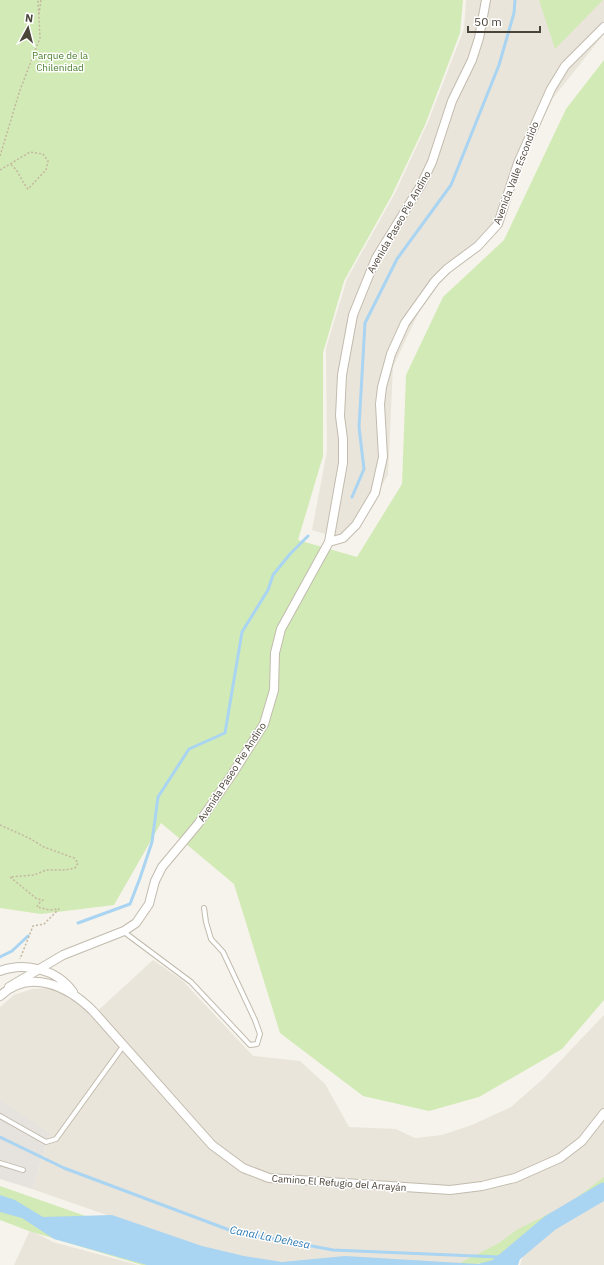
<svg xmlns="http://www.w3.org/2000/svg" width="604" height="1265" viewBox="0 0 604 1265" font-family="'IBM Plex Sans',sans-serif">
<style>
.residential{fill:#eae5da}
.industrial{fill:#e6e2dd}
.green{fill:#d2eab5}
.water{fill:#a9d4f2}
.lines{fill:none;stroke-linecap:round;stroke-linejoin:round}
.stream{stroke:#a9d4f2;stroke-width:3}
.river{stroke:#a9d4f2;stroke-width:17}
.lane-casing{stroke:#c2bbae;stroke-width:6}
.street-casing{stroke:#c2bbae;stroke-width:10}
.path{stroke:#c4b79f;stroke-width:1.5;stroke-dasharray:2 2;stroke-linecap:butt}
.lane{stroke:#fff;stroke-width:4}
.street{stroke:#fff;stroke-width:8}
.labels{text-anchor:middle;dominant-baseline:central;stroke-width:3;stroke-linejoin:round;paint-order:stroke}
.park-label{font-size:10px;fill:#4a7f2a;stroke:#fff}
.street-label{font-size:10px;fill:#4b4439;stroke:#fff}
.water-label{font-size:11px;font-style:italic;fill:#2e7ab2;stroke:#fff}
</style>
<rect width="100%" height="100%" fill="#f6f3ec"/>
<path class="residential" d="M 466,0 L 604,0 L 604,34 L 553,98 L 492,229 L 431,286 L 393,367 L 388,475 L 348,541 L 312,530 L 327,451 L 326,348 L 347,279 L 395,193 L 428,122 L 464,29 Z
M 153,960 L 182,980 L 253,1056 L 300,1061 L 325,1084 L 349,1127 L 396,1129 L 415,1138 L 442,1135 L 472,1125 L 511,1107 L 544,1078 L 604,1015 L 604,1265 L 520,1265 L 523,1256 L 511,1246 L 476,1264 L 281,1262 L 238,1256 L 202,1248 L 32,1189 L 50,1135 L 0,1100 L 0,1007 L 14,995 L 32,989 L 47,988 L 60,990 L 72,996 L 93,1015 Z
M 30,1230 L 53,1242 L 138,1265 L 14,1265 Z"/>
<path class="industrial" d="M 0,1100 L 50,1134 L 32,1189 L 0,1179 Z"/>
<path class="green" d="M 0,0 L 463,0 L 460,33 L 425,125 L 392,195 L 344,281 L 323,353 L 323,456 L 298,540 L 357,557 L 402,484 L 406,375 L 443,297 L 504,240 L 566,109 L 604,60 L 604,1000 L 562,1049 L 479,1097 L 429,1111 L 363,1096 L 280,1033 L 234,884 L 161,823 L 114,905 L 41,914 L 0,908 Z
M 539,0 L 603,0 L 555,49 Z
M 604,1177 L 604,1192 L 583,1209 L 552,1222 L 524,1237 L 490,1263 L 456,1265 L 499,1243 L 518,1229 L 567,1205 Z
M 0,1186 L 154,1240 L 240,1265 L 142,1265 L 29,1231 L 0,1220 Z"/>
<path class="water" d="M 0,1195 L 15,1200 L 43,1217 L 112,1215 L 202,1246 L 244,1256 L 282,1262 L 345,1256 L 478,1264 L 493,1260 L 513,1244 L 522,1252 L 518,1265 L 147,1265 L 54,1239 L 22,1218 L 0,1212 Z"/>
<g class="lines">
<path class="stream" d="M 352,497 L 364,469 L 359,427 L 365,323 L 397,259 L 451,185 L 499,65 L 514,13 L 515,0
M 78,923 L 130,904 L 140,878 L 152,842 L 158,797 L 189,749 L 225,733 L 242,632 L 268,590 L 273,575 L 290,554 L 308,536
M 0,957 L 12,951 L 28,936
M 0,1137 L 64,1168 L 232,1231 L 333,1250 L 499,1257"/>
<path class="river" d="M 500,1265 L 550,1223 L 604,1191"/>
<defs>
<path id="lane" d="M 124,932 L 191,982 L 250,1045 L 257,1044 L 260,1034 L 255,1020 L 223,952 L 211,939 L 206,922 L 204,908
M 0,1116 L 46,1142 L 56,1139 L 124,1045
M 0,1163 L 23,1170"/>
<path id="street" d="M 329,542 L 343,538 L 356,525 L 375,493 L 383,457 L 380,404 L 382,387 L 391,354 L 405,323 L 435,281 L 447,269 L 478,246 L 498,224 L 518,163 L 551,89 L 565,66 L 604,27
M 0,971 C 25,962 57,969 73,992
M 9,987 L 63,955 L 124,931 L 136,923 L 149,904 L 155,881 L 162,867 L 198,824 L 233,773 L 264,724 L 274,690 L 275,653 L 281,629 L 329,542 L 343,463 L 343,439 L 340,416 L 342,375 L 353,315 L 376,258 L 421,185 L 432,162 L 452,101 L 472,60 L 479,38 L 486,0
M 0,996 C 30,968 68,986 93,1011 L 212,1145 L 243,1168 L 269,1178 L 450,1190 L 482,1186 L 515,1178 L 560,1158 L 582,1141 L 604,1113"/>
</defs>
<use href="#lane" class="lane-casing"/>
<use href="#street" class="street-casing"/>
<path class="path" d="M 39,14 L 41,0
M 0,156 L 20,90 L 40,38 L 38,0
M 0,170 L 30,152 L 43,154 L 48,161 L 46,170 L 28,189 C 21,181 19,170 10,164
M 0,825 L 29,838 L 44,847 L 74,858 L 78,863 L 75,868 L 65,870 L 46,870 L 34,875 L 10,877 L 37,899 L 43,900 L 38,904 L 37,907 L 50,910 L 59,909 L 44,924 L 33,926 L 20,959"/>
<use href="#lane" class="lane"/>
<use href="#street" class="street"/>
</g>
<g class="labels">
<g class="park-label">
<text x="60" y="55">Parque de la<tspan x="60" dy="12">Chilenidad</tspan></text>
</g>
<g class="street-label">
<text transform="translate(516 173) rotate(-69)">Avenida Valle Escondido</text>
<text transform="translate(399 222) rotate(-60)">Avenida Paseo Pie Andino</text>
<text transform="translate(232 772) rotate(-57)">Avenida Paseo Pie Andino</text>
<text transform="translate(339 1183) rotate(4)">Camino El Refugio del Arrayán</text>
</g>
<g class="water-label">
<text transform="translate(270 1237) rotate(11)">Canal La Dehesa</text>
</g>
</g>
<g transform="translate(28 28) rotate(7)" stroke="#ffffff" stroke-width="3" paint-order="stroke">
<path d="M0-3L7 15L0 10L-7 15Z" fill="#4b4439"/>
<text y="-6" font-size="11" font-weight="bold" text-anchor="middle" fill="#4b4439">N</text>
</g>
<path d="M468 26v6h72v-6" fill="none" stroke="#4b4439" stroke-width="2"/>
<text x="474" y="26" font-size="12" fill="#4b4439" stroke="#ffffff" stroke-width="3" paint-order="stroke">50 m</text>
</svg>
